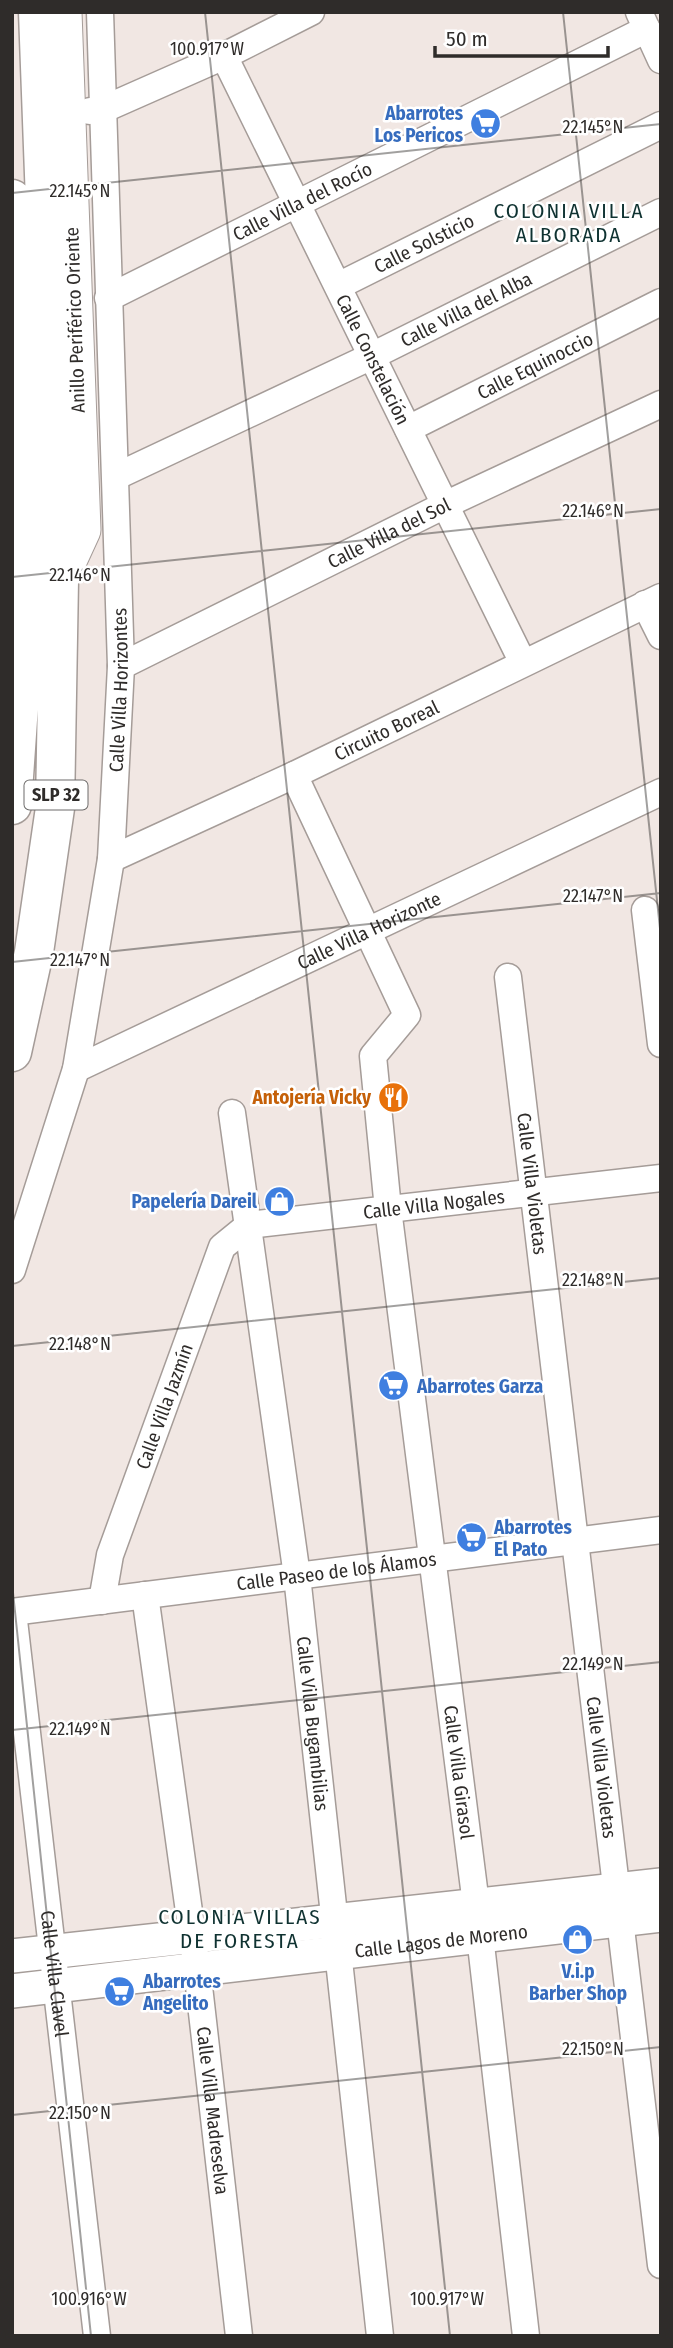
<svg xmlns="http://www.w3.org/2000/svg" width="673" height="2348" viewBox="0 0 673 2348" font-family="'Fira Sans Condensed',sans-serif">
<style>
.lines{fill:none;stroke-linecap:round;stroke-linejoin:round}
.minor-casing{stroke:#a59c98;stroke-width:29}
.tertiary-casing{stroke:#a59c98;stroke-width:36}
.secondary-casing{stroke:#a59c98;stroke-width:39}
.trunk-casing{stroke:#a59c98;stroke-width:41}
.minor{stroke:#fff;stroke-width:26}
.tertiary{stroke:#fff;stroke-width:33}
.secondary{stroke:#fff;stroke-width:37}
.trunk{stroke:#fff;stroke-width:38}
.ticks{fill:none;stroke:#2f2c2a;stroke-width:2;stroke-opacity:0.45}
.labels{text-anchor:middle;dominant-baseline:central;stroke-width:5;stroke-linejoin:round;paint-order:stroke}
.shield{fill:#fff;stroke:#6d6b6a;stroke-width:2}
.shield-label{font-size:18px;font-weight:bold;fill:#2f2c2a}
.shop-label{font-size:19px;font-weight:bold;fill:#366cbe;stroke:#fff;text-anchor:start}
.street-label{font-size:19px;fill:#2f2c2a;stroke:#fff}
.food-label{font-size:19px;font-weight:bold;fill:#c56008;stroke:#fff;text-anchor:end}
.neighbourhood-label{font-size:21px;letter-spacing:2px;fill:#0f3231;stroke:#fff}
.ticks-label{font-size:18px;text-anchor:middle;fill:#2f2c2a;stroke:#fff;stroke-width:5;stroke-linejoin:round;paint-order:stroke}
</style>
<rect width="100%" height="100%" fill="#f1e7e3"/>
<g class="lines">
<defs>
<g id="minor">
<path d="M 639,12 L 661,60"/>
<path id="s1" d="M 224,56 L 523,663"/>
<path d="M 90,111 L 104,109 L 224,56 L 311,12"/>
<path id="s2" d="M 338,286 L 661,125"/>
<path id="s3" d="M 108,298 L 647,29"/>
<path id="s4" d="M 408,429 L 661,302"/>
<path id="s5" d="M 117,476 L 372,356 L 661,212"/>
<path d="M 645,604 L 661,636"/>
<path id="s6" d="M 121,666 L 447,504 L 661,404"/>
<path id="s7" d="M 294,775 L 407,1015 L 373,1056 L 388,1209 L 480,1936 L 526,2336"/>
<path id="s8" d="M 111,859 L 294,775 L 661,597"/>
<path d="M 645,910 L 661,1044"/>
<path id="s9" d="M 508,977 L 661,2265"/>
<path id="s10" d="M 76,1069 L 661,792"/>
<path id="s11" d="M 232,1113 L 297,1576 L 380,2336"/>
<path id="s12" d="M 249,1225 L 661,1178"/>
<path id="s13" d="M 12,1270 L 76,1069 L 111,859 L 121,666 L 100,12"/>
<path id="s14" d="M 145,1595 L 197,1969 L 239,2336"/>
<path id="s15" d="M 102,1601 L 110,1555 L 222,1247 L 249,1225"/>
<path id="s16" d="M 12,1612 L 661,1530"/>
<path id="s17" d="M 13,1612 L 97,2336"/>
</g>
<g id="tertiary">
<path d="M 12,1956 L 661,1885"/>
<path id="s18" d="M 12,1991 L 661,1915"/>
</g>
<path id="secondary" d="M 59,580 L 82,530 L 63,12"/>
<path id="trunk" d="M 12,199 L 28,577 L 12,805
M 12,1052 L 34,952 L 55,808 L 59,580 L 38,12"/>
</defs>
<use href="#minor" class="minor-casing"/>
<use href="#tertiary" class="tertiary-casing"/>
<use href="#secondary" class="secondary-casing"/>
<use href="#trunk" class="trunk-casing"/>
<use href="#minor" class="minor"/>
<use href="#tertiary" class="tertiary"/>
<use href="#secondary" class="secondary"/>
<use href="#trunk" class="trunk"/>
</g>
<path class="ticks" d="M 205,12 L 450,2336M 563,12 L 661,938M 12,193 L 661,124M 12,577 L 661,509M 12,962 L 661,893M 12,1346 L 661,1278M 12,1583 L 91,2336M 12,1730 L 661,1662M 12,2115 L 661,2047"/>
<defs>
<symbol id="supermarket-disc" viewBox="-11 -11 22 22"><circle r="9.5" fill="#3f7fe0" stroke="#fff"/><path d="M-6-5.5h2.5l.6 2H6L4.5 2H-2.5L-4.4-4H-6ZM-1.5 3.2a1.3 1.3 0 1 0 .1 0ZM3 3.2a1.3 1.3 0 1 0 .1 0Z" fill="#fff"/></symbol>
<symbol id="restaurant-disc" viewBox="-11 -11 22 22"><circle r="9.5" fill="#e8710a" stroke="#fff"/><path d="M-5-6h1v4h1v-4h1v4h1v-4h1v5L-1.5 .5V6h-2V.5L-5-1ZM5-6V6H3V1.5H1.5Q1.5-4 5-6Z" fill="#fff"/></symbol>
<symbol id="shop-disc" viewBox="-11 -11 22 22"><circle r="9.5" fill="#3f7fe0" stroke="#fff"/><path d="M-5-2.5h2.3a2.7 3.5 0 0 1 5.4 0H5L5.5 6h-11ZM-1.5-2.5h3a1.5 2.3 0 0 0-3 0Z" fill="#fff"/></symbol>
</defs>
<g fill-rule="evenodd">
<use href="#supermarket-disc" x="468" y="106" width="35" height="35"/>
<use href="#restaurant-disc" x="376" y="1080" width="35" height="35"/>
<use href="#shop-disc" x="262" y="1184" width="35" height="35"/>
<use href="#supermarket-disc" x="376" y="1368" width="35" height="35"/>
<use href="#supermarket-disc" x="454" y="1520" width="35" height="35"/>
<use href="#shop-disc" x="560" y="1922" width="35" height="35"/>
<use href="#supermarket-disc" x="102" y="1974" width="35" height="35"/>
</g>
<g class="labels">
<rect class="shield" x="24.5" y="780.5" width="63" height="29" rx="5"/>
<g class="shield-label">
<text x="56" y="795">SLP 32</text>
</g>
<g class="shop-label">
<text x="463" y="113" text-anchor="end">Abarrotes<tspan x="463" dy="22">Los Pericos</tspan></text>
<text x="257" y="1201" text-anchor="end">Papelería Dareil</text>
<text x="417" y="1386">Abarrotes Garza</text>
<text x="494" y="1527">Abarrotes<tspan x="494" dy="22">El Pato</tspan></text>
<text x="578" y="1971" text-anchor="middle">V.i.p<tspan x="578" dy="22">Barber Shop</tspan></text>
<text x="143" y="1981">Abarrotes<tspan x="143" dy="22">Angelito</tspan></text>
</g>
<g class="street-label">
<text stroke="none"><textPath href="#s3" startOffset="217">Calle Villa del Rocío</textPath></text>
<text stroke="none"><textPath href="#s2" startOffset="96">Calle Solsticio</textPath></text>
<text stroke="none"><textPath href="#s5" startOffset="387">Calle Villa del Alba</textPath></text>
<text transform="translate(75 320) rotate(-92)">Anillo Periférico Oriente</text>
<text stroke="none"><textPath href="#s1" startOffset="338">Calle Constelación</textPath></text>
<text stroke="none"><textPath href="#s4" startOffset="142">Calle Equinoccio</textPath></text>
<text stroke="none"><textPath href="#s6" startOffset="299">Calle Villa del Sol</textPath></text>
<text stroke="none"><textPath href="#s13" startOffset="593">Calle Villa Horizontes</textPath></text>
<text stroke="none"><textPath href="#s8" startOffset="304">Circuito Boreal</textPath></text>
<text stroke="none"><textPath href="#s10" startOffset="324">Calle Villa Horizonte</textPath></text>
<text stroke="none"><textPath href="#s9" startOffset="208">Calle Villa Violetas</textPath></text>
<text stroke="none"><textPath href="#s12" startOffset="186">Calle Villa Nogales</textPath></text>
<text stroke="none"><textPath href="#s15" startOffset="205">Calle Villa Jazmín</textPath></text>
<text stroke="none"><textPath href="#s16" startOffset="327">Calle Paseo de los Álamos</textPath></text>
<text stroke="none"><textPath href="#s11" startOffset="616">Calle Villa Bugambilias</textPath></text>
<text stroke="none"><textPath href="#s9" startOffset="796">Calle Villa Violetas</textPath></text>
<text stroke="none"><textPath href="#s7" startOffset="1040">Calle Villa Girasol</textPath></text>
<text stroke="none"><textPath href="#s18" startOffset="432">Calle Lagos de Moreno</textPath></text>
<text stroke="none"><textPath href="#s17" startOffset="364">Calle Villa Clavel</textPath></text>
<text stroke="none"><textPath href="#s14" startOffset="520">Calle Villa Madreselva</textPath></text>
</g>
<g class="food-label">
<text x="371" y="1097">Antojería Vicky</text>
</g>
<g class="neighbourhood-label">
<text x="569" y="211">COLONIA VILLA<tspan x="569" dy="24">ALBORADA</tspan></text>
<text x="240" y="1917">COLONIA VILLAS<tspan x="240" dy="24">DE FORESTA</tspan></text>
</g>
</g>
<g class="ticks-label">
<text x="207" y="55">100.917°W</text>
<text x="593" y="133">22.145°N</text>
<text x="80" y="197">22.145°N</text>
<text x="593" y="517">22.146°N</text>
<text x="80" y="581">22.146°N</text>
<text x="593" y="902">22.147°N</text>
<text x="80" y="966">22.147°N</text>
<text x="593" y="1286">22.148°N</text>
<text x="80" y="1350">22.148°N</text>
<text x="593" y="1670">22.149°N</text>
<text x="80" y="1735">22.149°N</text>
<text x="593" y="2055">22.150°N</text>
<text x="80" y="2119">22.150°N</text>
<text x="89" y="2305">100.916°W</text>
<text x="447" y="2305">100.917°W</text>
</g>
<rect width="673" height="2348" fill="none" stroke="#2f2c2a" stroke-width="28"/>
<path d="M435 46v10h173v-10" fill="none" stroke="#2f2c2a" stroke-width="3.5"/>
<text x="446" y="46" font-size="21" fill="#2f2c2a" stroke="#ffffff" stroke-width="5" paint-order="stroke">50 m</text>
</svg>
